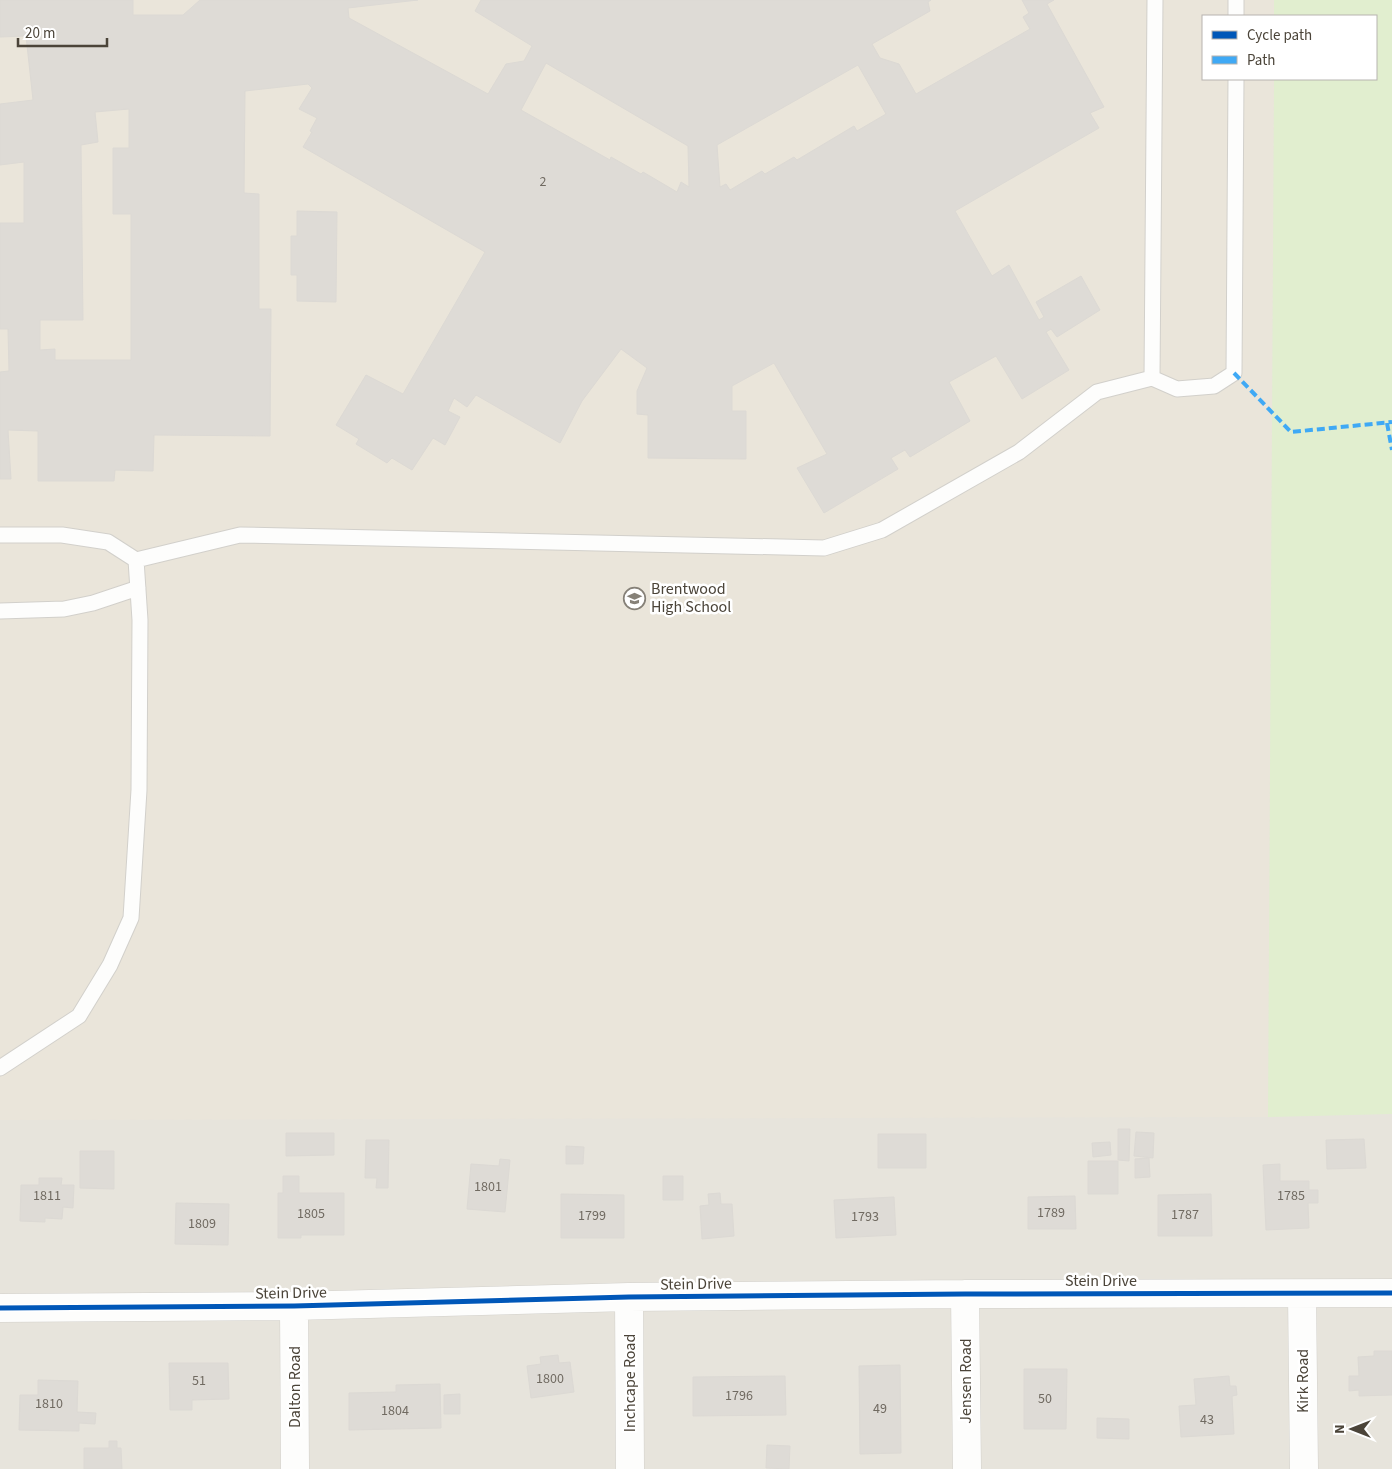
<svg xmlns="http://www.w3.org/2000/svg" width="1392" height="1469" viewBox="0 0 1392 1469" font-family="'Source Sans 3',sans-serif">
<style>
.residential{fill:#e7e4dc;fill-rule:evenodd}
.education{fill:#eae5da}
.green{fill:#e1eecf}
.building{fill:#dedbd6;stroke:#dcd9d4;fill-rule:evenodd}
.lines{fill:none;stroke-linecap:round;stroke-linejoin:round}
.service-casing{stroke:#d2d0cb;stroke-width:17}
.minor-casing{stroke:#d2d0cb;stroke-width:29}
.service{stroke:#fdfdfc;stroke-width:15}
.minor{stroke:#fdfdfc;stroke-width:28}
.quiet{stroke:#3fa9f5;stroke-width:4;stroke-dasharray:8 4;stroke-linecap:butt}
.cycleway-casing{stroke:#fff;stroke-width:8}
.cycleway{stroke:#0057b8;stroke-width:5}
.labels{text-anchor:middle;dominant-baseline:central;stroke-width:5;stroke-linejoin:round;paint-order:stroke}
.number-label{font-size:14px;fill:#706a61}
.poi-label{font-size:16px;fill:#4b4439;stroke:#fff;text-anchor:start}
.street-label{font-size:16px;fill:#4b4439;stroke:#fff}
</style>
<rect width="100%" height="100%" fill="#f4f2ee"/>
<path class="residential" d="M 0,0 L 1392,0 L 1392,1469 L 0,1469 ZM 1203,16 L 1376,16 L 1376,79 L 1203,79 Z"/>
<path class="education" d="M 0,0 L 1274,0 L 1274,16 L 1203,16 L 1203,79 L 1274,79 L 1268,1117 L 0,1120 Z"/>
<path class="green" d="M 1274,0 L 1392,0 L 1392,1114 L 1268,1117 L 1274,79 L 1376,79 L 1376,16 L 1274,16 Z"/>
<path class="building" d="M 0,0 L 133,0 L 133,15 L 183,15 L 200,0 L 418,0 L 348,8 L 349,18 L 488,94 L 506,64 L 524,61 L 532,46 L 475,11 L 481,0 L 931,0 L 928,2 L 930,11 L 872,44 L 880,58 L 899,64 L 916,94 L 1030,29 L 1023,17 L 1029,13 L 1022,0 L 1054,0 L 1047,4 L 1104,107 L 1090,113 L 1099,128 L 955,211 L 992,276 L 1009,265 L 1039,320 L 1044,317 L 1036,302 L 1081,276 L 1100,310 L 1057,337 L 1051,329 L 1046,332 L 1069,370 L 1022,399 L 996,356 L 949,382 L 970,421 L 910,457 L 905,450 L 891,458 L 898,469 L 824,513 L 797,468 L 827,454 L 774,363 L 732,386 L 732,411 L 746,411 L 746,459 L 648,458 L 648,415 L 637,414 L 637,391 L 647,368 L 621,349 L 582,401 L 560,443 L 476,395 L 467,407 L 454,398 L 448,411 L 460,417 L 445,445 L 433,438 L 412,470 L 392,458 L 387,463 L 356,444 L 359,439 L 336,425 L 366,375 L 403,394 L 485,252 L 303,147 L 312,132 L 310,131 L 317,118 L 299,109 L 312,88 L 308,84 L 245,91 L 244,193 L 259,194 L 259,309 L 271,309 L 270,436 L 154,435 L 153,471 L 115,470 L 114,481 L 38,481 L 38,431 L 8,430 L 11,479 L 0,479 L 0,372 L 9,371 L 8,329 L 0,329 L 0,223 L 24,223 L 24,162 L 0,165 L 0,104 L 33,100 L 26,36 L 0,37 ZM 546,63 L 688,146 L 689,187 L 681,182 L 677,192 L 643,172 L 641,174 L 611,157 L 610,160 L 521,110 ZM 858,65 L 886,114 L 857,131 L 854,126 L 797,160 L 794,157 L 765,174 L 762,171 L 730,190 L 726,184 L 720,187 L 717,145 ZM 129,109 L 129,148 L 113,148 L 113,214 L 131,214 L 131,360 L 55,360 L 55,349 L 40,350 L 40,320 L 83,320 L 81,145 L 98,142 L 95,112 Z
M 297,211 L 337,212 L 336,302 L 297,301 L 297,275 L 291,275 L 291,236 L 297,236 Z
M 1118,1129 L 1130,1129 L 1129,1161 L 1118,1160 Z
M 1136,1132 L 1154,1133 L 1153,1158 L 1134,1156 Z
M 286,1133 L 334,1133 L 334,1155 L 286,1156 Z
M 878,1134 L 926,1134 L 926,1168 L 878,1168 Z
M 1364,1139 L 1366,1168 L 1327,1169 L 1326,1140 Z
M 366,1140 L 389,1140 L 388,1188 L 376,1188 L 377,1178 L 365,1178 Z
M 1110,1142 L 1111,1155 L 1093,1157 L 1092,1143 Z
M 566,1146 L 584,1147 L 583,1164 L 566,1164 Z
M 80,1151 L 114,1151 L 114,1189 L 80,1188 Z
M 1149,1158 L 1150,1177 L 1135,1178 L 1135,1159 Z
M 500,1159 L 510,1160 L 505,1212 L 467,1209 L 471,1164 L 499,1166 Z
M 1088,1161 L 1118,1161 L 1118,1194 L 1088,1194 Z
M 1280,1164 L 1280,1181 L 1309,1181 L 1309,1190 L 1318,1190 L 1318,1203 L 1308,1203 L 1309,1228 L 1266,1230 L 1263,1165 Z
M 283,1176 L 299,1176 L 299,1193 L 344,1193 L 344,1235 L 301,1235 L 301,1238 L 278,1238 L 278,1193 L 283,1193 Z
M 663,1176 L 683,1176 L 683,1200 L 663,1200 Z
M 39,1178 L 62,1178 L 61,1185 L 74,1185 L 73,1208 L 63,1207 L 62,1219 L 45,1218 L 45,1222 L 20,1221 L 21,1185 L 39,1185 Z
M 720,1193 L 721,1204 L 732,1204 L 734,1236 L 702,1239 L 700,1206 L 709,1205 L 708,1194 Z
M 561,1194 L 624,1195 L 624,1238 L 561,1238 Z
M 1211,1194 L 1212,1236 L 1158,1236 L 1158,1195 Z
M 1075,1196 L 1076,1229 L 1028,1229 L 1028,1197 Z
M 894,1197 L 896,1235 L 836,1238 L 834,1200 Z
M 176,1203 L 229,1204 L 228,1245 L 175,1244 Z
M 1374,1351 L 1392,1351 L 1392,1395 L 1359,1396 L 1359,1390 L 1349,1391 L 1349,1376 L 1359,1376 L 1358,1357 L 1374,1356 Z
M 558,1355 L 559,1363 L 570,1362 L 574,1392 L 531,1398 L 527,1366 L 541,1364 L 540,1357 Z
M 169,1363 L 228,1363 L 229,1399 L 192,1400 L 192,1410 L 170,1410 Z
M 900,1365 L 901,1453 L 860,1454 L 859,1366 Z
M 1024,1369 L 1067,1369 L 1066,1429 L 1024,1429 Z
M 785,1376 L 786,1415 L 693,1416 L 693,1377 Z
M 1229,1376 L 1230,1386 L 1236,1386 L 1237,1395 L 1232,1396 L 1234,1434 L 1181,1437 L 1179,1406 L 1196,1405 L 1194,1379 Z
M 38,1380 L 78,1381 L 77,1412 L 96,1413 L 95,1424 L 79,1423 L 79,1431 L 19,1430 L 20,1395 L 38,1395 Z
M 440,1384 L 441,1428 L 349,1430 L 349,1393 L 396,1392 L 396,1385 Z
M 460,1394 L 460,1414 L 444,1414 L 444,1395 Z
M 1097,1418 L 1129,1419 L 1129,1439 L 1097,1438 Z
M 109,1441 L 117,1441 L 117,1448 L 121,1448 L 122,1469 L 84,1469 L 84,1448 L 109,1448 Z
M 767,1445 L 790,1446 L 789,1469 L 766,1468 Z"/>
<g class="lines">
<defs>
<path id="service" d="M 1236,16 L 1236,0
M 1152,378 L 1155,0
M 0,535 L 62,535 L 108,542 L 136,560 L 240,535 L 824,548 L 882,530 L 1019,452 L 1097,392 L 1152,378 L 1177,389 L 1214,386 L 1234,373 L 1236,79
M 0,611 L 64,609 L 93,603 L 138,588
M 0,1068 L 79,1016 L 110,965 L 131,918 L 139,790 L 140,620 L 136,560"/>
<path id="minor" d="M 965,1294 L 967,1469
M 1302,1294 L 1304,1469
M 629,1297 L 630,1469
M 294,1306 L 295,1469
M 0,1308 L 294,1306 L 629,1297 L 965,1294 L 1392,1293"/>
</defs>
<use href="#service" class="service-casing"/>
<use href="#minor" class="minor-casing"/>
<use href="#service" class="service"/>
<use href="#minor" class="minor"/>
<path class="quiet" d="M 1234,373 L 1291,432 L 1392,422
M 1387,423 L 1392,450"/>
<defs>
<path id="cycleway" d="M 0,1308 L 294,1306 L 629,1297 L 965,1294 L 1392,1293"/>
</defs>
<use href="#cycleway" class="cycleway-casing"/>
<use href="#cycleway" class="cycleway"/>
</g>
<defs>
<symbol id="school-ring" viewBox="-11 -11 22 22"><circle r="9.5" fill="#fff" stroke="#868178" stroke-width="1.5"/><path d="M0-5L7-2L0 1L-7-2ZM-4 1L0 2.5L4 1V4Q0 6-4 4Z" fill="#868178"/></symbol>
</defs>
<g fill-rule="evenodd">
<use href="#school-ring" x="622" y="586" width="25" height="25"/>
</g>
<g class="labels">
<g class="number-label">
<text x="543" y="182">2</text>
<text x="488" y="1187">1801</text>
<text x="47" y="1196">1811</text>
<text x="1291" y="1196">1785</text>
<text x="1051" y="1213">1789</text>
<text x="311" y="1214">1805</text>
<text x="1185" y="1215">1787</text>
<text x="592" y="1216">1799</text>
<text x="865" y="1217">1793</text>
<text x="202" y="1224">1809</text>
<text x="550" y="1379">1800</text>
<text x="199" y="1381">51</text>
<text x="739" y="1396">1796</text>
<text x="1045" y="1399">50</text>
<text x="49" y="1404">1810</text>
<text x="880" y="1409">49</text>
<text x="395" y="1411">1804</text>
<text x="1207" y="1420">43</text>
</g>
<g class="poi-label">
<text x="651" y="589">Brentwood<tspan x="651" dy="18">High School</tspan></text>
</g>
<g class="street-label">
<text x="1101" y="1281">Stein Drive</text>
<text transform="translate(696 1284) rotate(-1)">Stein Drive</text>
<text transform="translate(291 1293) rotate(-1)">Stein Drive</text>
<text transform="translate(966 1381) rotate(-90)">Jensen Road</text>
<text transform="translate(1303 1381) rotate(-90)">Kirk Road</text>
<text transform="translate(630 1383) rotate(-90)">Inchcape Road</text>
<text transform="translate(295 1387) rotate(-90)">Dalton Road</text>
</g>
</g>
<rect x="1202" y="15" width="175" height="65" fill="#ffffff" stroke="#b7b4b0"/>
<rect x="1212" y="31" width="25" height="8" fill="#0057b8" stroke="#b7b4b0"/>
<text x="1247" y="40" font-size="15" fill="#4b4439">Cycle path</text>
<rect x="1212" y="56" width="25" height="8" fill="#3fa9f5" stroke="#b7b4b0"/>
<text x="1247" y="65" font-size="15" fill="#4b4439">Path</text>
<g transform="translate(1352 1429) rotate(270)" stroke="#ffffff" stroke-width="4" paint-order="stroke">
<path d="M0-4L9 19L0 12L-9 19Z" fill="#4b4439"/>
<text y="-8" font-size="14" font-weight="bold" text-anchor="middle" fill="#4b4439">N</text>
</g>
<path d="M18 38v8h89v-8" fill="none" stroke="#4b4439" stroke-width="2.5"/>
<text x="25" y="38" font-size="15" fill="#4b4439" stroke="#ffffff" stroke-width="4" paint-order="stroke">20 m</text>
</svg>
